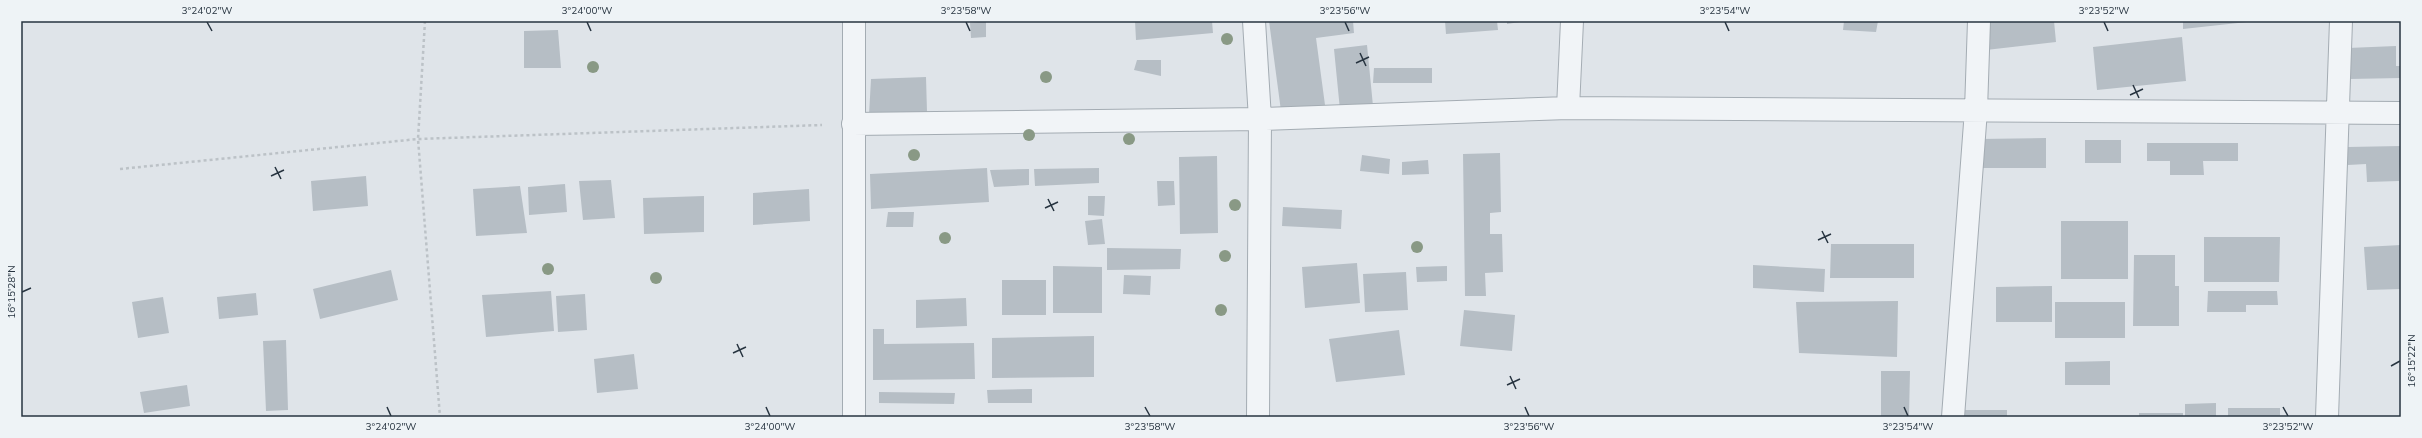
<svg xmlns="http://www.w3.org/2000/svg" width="2422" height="438" viewBox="0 0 2422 438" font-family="Mulish,sans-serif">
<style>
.building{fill:#b6bec5}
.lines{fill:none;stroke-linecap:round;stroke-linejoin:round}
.minor-casing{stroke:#a4acb3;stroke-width:24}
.path{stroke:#bcc2c7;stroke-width:2.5;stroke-dasharray:3 3;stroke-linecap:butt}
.minor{stroke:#f1f4f7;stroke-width:22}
.tree{fill:#899985}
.ticks{fill:none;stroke:#273440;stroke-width:1.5}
.neatline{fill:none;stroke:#273440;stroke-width:1.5}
.ticks-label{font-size:10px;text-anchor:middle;fill:#273440}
</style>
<rect width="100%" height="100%" fill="#dfe4e9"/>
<path class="building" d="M 986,21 L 986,37 L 971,38 L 970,23 Z
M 1135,21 L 1212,21 L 1213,33 L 1136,40 Z
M 1269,21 L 1353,21 L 1354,33 L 1316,38 L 1325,105 L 1281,111 Z
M 1445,21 L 1497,21 L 1498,30 L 1446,34 Z
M 1507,21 L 1520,21 L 1520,22 L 1507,24 Z
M 1844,21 L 1878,21 L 1876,32 L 1843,30 Z
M 1983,21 L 2054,21 L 2056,42 L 1986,50 Z
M 2183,21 L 2247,21 L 2247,22 L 2183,29 Z
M 558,30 L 561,68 L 524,68 L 524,31 Z
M 2182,37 L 2186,81 L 2097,90 L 2093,47 Z
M 1367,45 L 1373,106 L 1340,110 L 1334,49 Z
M 2396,46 L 2396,66 L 2401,66 L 2401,78 L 2349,79 L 2348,48 Z
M 1137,60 L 1161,60 L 1161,76 L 1134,70 Z
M 1374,68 L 1432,68 L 1432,83 L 1373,83 Z
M 926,77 L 927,112 L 869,115 L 871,79 Z
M 2046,138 L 2046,168 L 1979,168 L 1979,139 Z
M 2085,140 L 2121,140 L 2121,163 L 2085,163 Z
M 2147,143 L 2238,143 L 2238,161 L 2203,161 L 2204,175 L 2170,175 L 2170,161 L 2147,161 Z
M 2401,146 L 2399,181 L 2367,182 L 2366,164 L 2348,165 L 2348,147 Z
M 1500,153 L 1501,212 L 1490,213 L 1490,234 L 1502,234 L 1503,272 L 1485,273 L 1486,296 L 1465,296 L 1463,154 Z
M 1362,155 L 1390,159 L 1389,174 L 1360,171 Z
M 1217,156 L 1218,233 L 1180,234 L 1179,157 Z
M 1428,160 L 1429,174 L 1402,175 L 1402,162 Z
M 987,168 L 989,202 L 871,209 L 870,174 Z
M 1099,168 L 1099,183 L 1035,186 L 1034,169 Z
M 1029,169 L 1029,185 L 994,187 L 990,170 Z
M 366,176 L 368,206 L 313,211 L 311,181 Z
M 611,180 L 615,218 L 583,220 L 579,181 Z
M 1157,181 L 1174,181 L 1175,205 L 1158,206 Z
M 565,184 L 567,212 L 529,215 L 528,187 Z
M 520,186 L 527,233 L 476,236 L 473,189 Z
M 809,189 L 810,221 L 753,225 L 753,193 Z
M 704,196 L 704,232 L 644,234 L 643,198 Z
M 1088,196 L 1105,196 L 1104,216 L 1088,215 Z
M 1283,207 L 1342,210 L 1341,229 L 1282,226 Z
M 888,212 L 914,212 L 913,227 L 886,227 Z
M 1102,219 L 1105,244 L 1088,245 L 1085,221 Z
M 2061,221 L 2128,221 L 2128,279 L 2061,279 Z
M 2204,237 L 2280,237 L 2279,282 L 2204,282 Z
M 1831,244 L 1914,244 L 1914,278 L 1830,278 Z
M 2401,245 L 2401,289 L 2367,290 L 2364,247 Z
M 1107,248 L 1181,249 L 1180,269 L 1107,270 Z
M 2134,255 L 2175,255 L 2175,286 L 2179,286 L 2179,326 L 2133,326 Z
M 1357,263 L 1360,303 L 1305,308 L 1302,267 Z
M 1753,265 L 1825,269 L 1824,292 L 1753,288 Z
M 1053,266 L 1102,267 L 1102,313 L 1053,313 Z
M 1447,266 L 1447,281 L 1417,282 L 1416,267 Z
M 391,270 L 398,300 L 320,319 L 313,289 Z
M 1406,272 L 1408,310 L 1365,312 L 1363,274 Z
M 1124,275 L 1151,276 L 1150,295 L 1123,294 Z
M 1002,280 L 1046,280 L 1046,315 L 1002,315 Z
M 2052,286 L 2052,322 L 1996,322 L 1996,287 Z
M 551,291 L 554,331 L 486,337 L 482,295 Z
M 2208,291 L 2277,291 L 2278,305 L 2246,305 L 2246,312 L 2207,312 Z
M 256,293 L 258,315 L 219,319 L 217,297 Z
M 585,294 L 587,330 L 558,332 L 556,296 Z
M 163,297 L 169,333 L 138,338 L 132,302 Z
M 966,298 L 967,326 L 916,328 L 916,300 Z
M 1898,301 L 1897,357 L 1799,353 L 1796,302 Z
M 2055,302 L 2125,302 L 2125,338 L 2055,338 Z
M 1464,310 L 1515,315 L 1512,351 L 1460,346 Z
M 873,329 L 884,329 L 884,344 L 974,343 L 975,379 L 873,380 Z
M 1399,330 L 1405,375 L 1336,382 L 1329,339 Z
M 1094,336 L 1094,377 L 992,378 L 992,338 Z
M 286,340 L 288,410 L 266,411 L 263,341 Z
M 634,354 L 638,389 L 597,393 L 594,359 Z
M 2110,361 L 2110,385 L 2065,385 L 2065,362 Z
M 1881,371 L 1910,371 L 1909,417 L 1881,417 Z
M 187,385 L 190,406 L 144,413 L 140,392 Z
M 1032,389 L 1032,403 L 988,403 L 987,390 Z
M 879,392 L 955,393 L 954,404 L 879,403 Z
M 2216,403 L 2216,417 L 2185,417 L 2185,404 Z
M 2228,408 L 2280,408 L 2280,417 L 2228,417 Z
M 1964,410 L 2007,410 L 2007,417 L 1964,417 Z
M 2139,413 L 2183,413 L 2183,417 L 2139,417 Z"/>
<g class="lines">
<defs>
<path id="minor" d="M 854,21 L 854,417
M 1254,21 L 1260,119 L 1258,417
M 1568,108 L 1572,21
M 853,124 L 1260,119 L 1568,108 L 2401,113
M 1953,417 L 1976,110 L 1979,21
M 2327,417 L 2341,21"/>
</defs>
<use href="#minor" class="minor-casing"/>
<path class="path" d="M 425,21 L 418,139 L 440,417
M 120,169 L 418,139 L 822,125"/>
<use href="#minor" class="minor"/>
</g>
<g class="tree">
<circle cx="1227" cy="39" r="6"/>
<circle cx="593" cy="67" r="6"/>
<circle cx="1046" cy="77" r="6"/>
<circle cx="1029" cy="135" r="6"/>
<circle cx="1129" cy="139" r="6"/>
<circle cx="914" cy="155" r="6"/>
<circle cx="1235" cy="205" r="6"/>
<circle cx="945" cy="238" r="6"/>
<circle cx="1417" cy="247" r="6"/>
<circle cx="1225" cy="256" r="6"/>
<circle cx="548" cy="269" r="6"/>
<circle cx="656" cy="278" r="6"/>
<circle cx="1221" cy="310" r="6"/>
</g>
<path class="ticks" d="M 207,22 L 212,31M 587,22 L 591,31M 966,22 L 970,31M 1345,22 L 1349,31M 1725,22 L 1729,31M 2104,22 L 2108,31M 1360,53 L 1366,66M 1356,63 L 1369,57M 2133,85 L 2139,98M 2130,95 L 2143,89M 275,167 L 281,179M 271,176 L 284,170M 1048,199 L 1054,211M 1045,208 L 1058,202M 1822,231 L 1828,243M 1818,240 L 1831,234M 22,292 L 31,288M 737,344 L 743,357M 733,353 L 746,347M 2391,366 L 2400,361M 1510,376 L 1516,389M 1507,385 L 1520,379M 387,407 L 391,416M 766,407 L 770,416M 1145,407 L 1150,416M 1525,407 L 1529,416M 1904,407 L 1908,416M 2283,407 L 2288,416"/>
<rect width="2422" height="438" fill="none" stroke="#eef3f6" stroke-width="44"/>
<rect x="22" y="22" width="2378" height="394" class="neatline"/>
<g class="ticks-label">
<text x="207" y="14">3°24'02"W</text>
<text x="587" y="14">3°24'00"W</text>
<text x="966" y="14">3°23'58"W</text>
<text x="1345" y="14">3°23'56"W</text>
<text x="1725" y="14">3°23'54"W</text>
<text x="2104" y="14">3°23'52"W</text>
<text transform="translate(11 292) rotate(-90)" y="4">16°15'28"N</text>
<text transform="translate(2411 361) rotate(-90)" y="4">16°15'22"N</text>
<text x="391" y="430">3°24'02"W</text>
<text x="770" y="430">3°24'00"W</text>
<text x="1150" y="430">3°23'58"W</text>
<text x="1529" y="430">3°23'56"W</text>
<text x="1908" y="430">3°23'54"W</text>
<text x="2288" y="430">3°23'52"W</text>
</g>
</svg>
